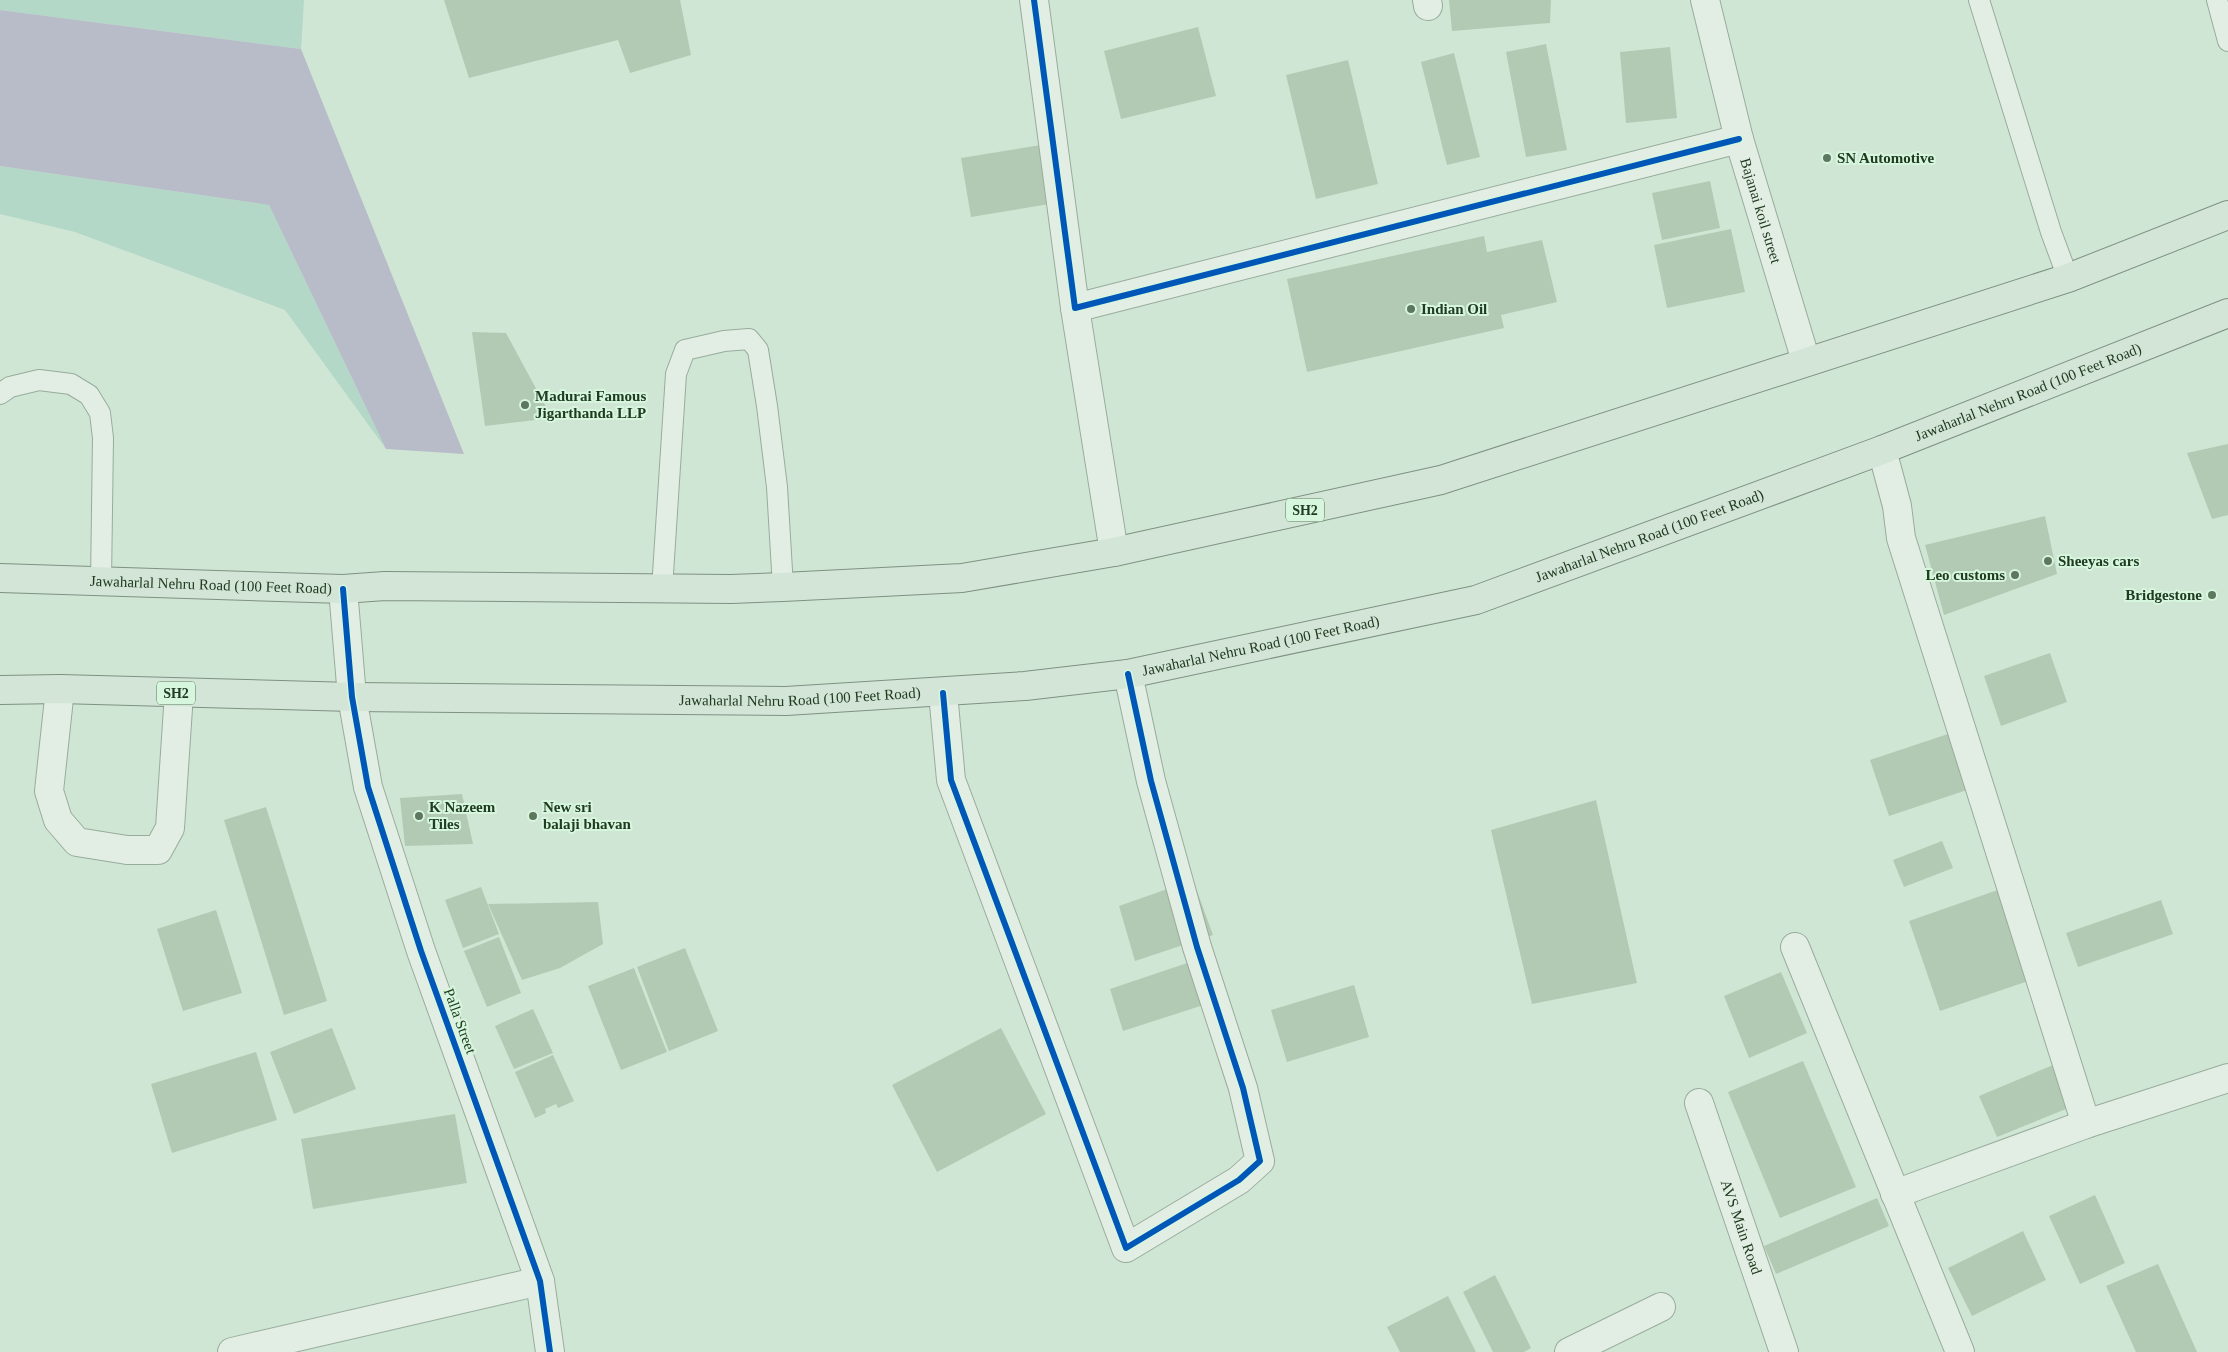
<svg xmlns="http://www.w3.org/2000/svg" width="2228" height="1352" viewBox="0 0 2228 1352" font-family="'Times New Roman',serif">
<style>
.green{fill:#b3d8c7}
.water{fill:#b8bbc8}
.building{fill:#b2cab3}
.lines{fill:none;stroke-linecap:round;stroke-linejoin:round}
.service-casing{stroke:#98ac9b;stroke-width:22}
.minor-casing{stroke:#98ac9b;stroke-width:30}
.tertiary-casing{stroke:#98ac9b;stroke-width:30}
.primary-casing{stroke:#7f9181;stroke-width:30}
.service{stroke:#e2eee4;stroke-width:20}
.minor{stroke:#e2eee4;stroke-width:28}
.tertiary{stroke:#e2eee4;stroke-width:28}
.primary{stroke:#d3e5d7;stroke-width:28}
.cycleway-casing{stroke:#d7f6de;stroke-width:9}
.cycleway{stroke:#0057b8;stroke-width:6}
.poi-dot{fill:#5e775f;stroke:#d7f6de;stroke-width:2}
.labels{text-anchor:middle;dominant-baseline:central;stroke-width:4;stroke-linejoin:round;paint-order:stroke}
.shield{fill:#d7f6de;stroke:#577359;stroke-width:1}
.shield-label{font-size:14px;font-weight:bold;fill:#203b20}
.poi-label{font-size:15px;font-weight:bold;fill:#203b20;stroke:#d7f6de;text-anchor:start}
.street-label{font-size:15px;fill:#203b20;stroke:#d7f6de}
</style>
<rect width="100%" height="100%" fill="#d0e6d5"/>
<path class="green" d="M 0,0 L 304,0 L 301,49 L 0,10 Z
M 0,166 L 269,205 L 386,449 L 285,310 L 75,232 L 0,214 Z"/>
<path class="water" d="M 0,10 L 301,49 L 464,454 L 386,449 L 269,205 L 0,166 Z"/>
<path class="building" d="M 444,0 L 680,0 L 691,55 L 630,73 L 618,40 L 469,78 Z
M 1449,0 L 1551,0 L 1550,23 L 1452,31 Z
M 1198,27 L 1216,96 L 1121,119 L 1104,51 Z
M 1546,44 L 1567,150 L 1526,157 L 1506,52 Z
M 1670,47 L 1677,118 L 1626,123 L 1620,52 Z
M 1454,53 L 1480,157 L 1447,165 L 1421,62 Z
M 1348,60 L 1378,184 L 1316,199 L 1286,75 Z
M 1065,141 L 1074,200 L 971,217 L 961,158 Z
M 1710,181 L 1720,228 L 1662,240 L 1652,193 Z
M 1731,229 L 1745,292 L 1667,308 L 1654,245 Z
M 1484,236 L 1487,252 L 1542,240 L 1557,302 L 1501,315 L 1504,328 L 1307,372 L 1287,279 Z
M 472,332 L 506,333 L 552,418 L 485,426 Z
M 2228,444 L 2228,515 L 2212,519 L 2187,453 Z
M 2045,516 L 2057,574 L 1944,615 L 1925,545 Z
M 2050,653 L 2067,702 L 2001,726 L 1984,676 Z
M 1960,730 L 1979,786 L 1889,816 L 1870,760 Z
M 462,794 L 473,844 L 405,846 L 400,798 Z
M 1596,800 L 1637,983 L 1532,1004 L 1491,830 Z
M 266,807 L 327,1001 L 284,1015 L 224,820 Z
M 1942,841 L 1953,868 L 1904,887 L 1893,860 Z
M 1193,880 L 1213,935 L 1135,961 L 1119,906 Z
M 2012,885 L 2043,976 L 1940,1011 L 1909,921 Z
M 481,887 L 499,934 L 463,948 L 445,900 Z
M 2161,900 L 2173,934 L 2078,967 L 2066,933 Z
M 598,902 L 603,944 L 560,968 L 522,980 L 488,904 Z
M 216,910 L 242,993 L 183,1011 L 157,929 Z
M 499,937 L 521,993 L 487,1007 L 464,951 Z
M 685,948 L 718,1031 L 669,1051 L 637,967 Z
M 1208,956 L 1219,1000 L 1123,1031 L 1110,989 Z
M 634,968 L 667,1052 L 621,1070 L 588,986 Z
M 1781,972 L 1807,1033 L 1749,1058 L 1724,996 Z
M 1354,985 L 1369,1037 L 1287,1062 L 1271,1010 Z
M 533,1009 L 553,1053 L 514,1069 L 495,1026 Z
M 332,1028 L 356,1089 L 294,1114 L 270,1052 Z
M 1001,1028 L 1046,1114 L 937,1172 L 892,1085 Z
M 256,1052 L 277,1120 L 172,1153 L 151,1084 Z
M 553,1055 L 574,1101 L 558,1108 L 556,1104 L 545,1109 L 546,1113 L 535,1118 L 515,1072 Z
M 1803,1061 L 1856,1187 L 1780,1218 L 1728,1092 Z
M 2058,1063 L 2076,1105 L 1997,1137 L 1979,1096 Z
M 455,1114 L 467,1183 L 313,1209 L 301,1139 Z
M 2095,1195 L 2125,1263 L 2080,1284 L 2049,1216 Z
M 1877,1198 L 1889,1226 L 1776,1274 L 1764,1246 Z
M 2023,1231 L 2046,1280 L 1972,1316 L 1948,1268 Z
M 2158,1264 L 2197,1352 L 2136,1352 L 2106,1286 Z
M 1495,1275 L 1531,1348 L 1524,1352 L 1493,1352 L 1463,1292 Z
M 1448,1296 L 1476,1352 L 1400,1352 L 1387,1327 Z"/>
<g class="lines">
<defs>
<path id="service" d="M 1979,0 L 2051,232 L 2068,278
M 2217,0 L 2228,41
M 0,394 L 10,387 L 39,380 L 71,384 L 89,395 L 100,413 L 103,438 L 101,582
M 662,589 L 676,374 L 685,350 L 724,341 L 749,339 L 758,350 L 767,406 L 777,487 L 783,587"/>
<g id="minor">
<path d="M 1034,0 L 1075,308 L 1739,139"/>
<path d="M 1427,0 L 1428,6"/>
<path id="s1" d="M 1705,0 L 1739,139 L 1806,361"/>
<path d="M 1075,308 L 1114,552"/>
<path d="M 1882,450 L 1897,506 L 1901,538 L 2086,1124"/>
<path d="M 60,689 L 49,791 L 58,820 L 77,842 L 127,850 L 158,850 L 170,828 L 179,693"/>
<path d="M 943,693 L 951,780 L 1126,1248 L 1239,1180 L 1260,1161 L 1243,1088 L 1197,947 L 1151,781 L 1128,674"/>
<path d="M 1795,947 L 1960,1352"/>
<path id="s2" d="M 1699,1103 L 1784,1352"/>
<path d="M 1895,1194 L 2086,1124 L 2228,1078"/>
<path d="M 232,1352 L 540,1281"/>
<path d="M 1569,1352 L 1661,1307"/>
</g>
<path id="tertiary" d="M 343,589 L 352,697 L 368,787 L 421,951 L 540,1281 L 550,1352"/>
<g id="primary">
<path id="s3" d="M 0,578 L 343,589 L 385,586 L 731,589 L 783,587 L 962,578 L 1114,552 L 1441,480 L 2068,278 L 2228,215"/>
<path id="s4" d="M 0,690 L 60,689 L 352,697 L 786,701 L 1025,686 L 1128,674 L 1476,600 L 1882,450 L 2228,313"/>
</g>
</defs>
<use href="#service" class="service-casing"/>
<use href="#minor" class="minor-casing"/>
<use href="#tertiary" class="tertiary-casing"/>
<use href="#primary" class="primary-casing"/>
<use href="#service" class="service"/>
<use href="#minor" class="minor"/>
<use href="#tertiary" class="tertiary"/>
<use href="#primary" class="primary"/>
<defs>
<path id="cycleway" d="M 1034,0 L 1075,308 L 1739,139
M 343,589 L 352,697 L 368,787 L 421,951 L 540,1281 L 550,1352
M 943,693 L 951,780 L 1126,1248 L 1239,1180 L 1260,1161 L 1243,1088 L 1197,947 L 1151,781 L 1128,674"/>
</defs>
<use href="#cycleway" class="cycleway-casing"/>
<use href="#cycleway" class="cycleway"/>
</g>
<g class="poi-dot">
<circle cx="1827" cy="158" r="5"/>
<circle cx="1411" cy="309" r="5"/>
<circle cx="525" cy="405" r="5"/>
<circle cx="2048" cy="561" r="5"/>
<circle cx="2015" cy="575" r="5"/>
<circle cx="2212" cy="595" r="5"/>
<circle cx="419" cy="816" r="5"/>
<circle cx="533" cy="816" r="5"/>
</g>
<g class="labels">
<g class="shield">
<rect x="1286" y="498.5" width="38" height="23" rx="4"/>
<rect x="157" y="681.5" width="38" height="23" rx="4"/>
</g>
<g class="shield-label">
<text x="1305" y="510">SH2</text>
<text x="176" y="693">SH2</text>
</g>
<g class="poi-label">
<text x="1837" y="158">SN Automotive</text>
<text x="1421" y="309">Indian Oil</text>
<text x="535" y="396">Madurai Famous<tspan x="535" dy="17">Jigarthanda LLP</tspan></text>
<text x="2058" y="561">Sheeyas cars</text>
<text x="2005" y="575" text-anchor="end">Leo customs</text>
<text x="2202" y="595" text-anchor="end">Bridgestone</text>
<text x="429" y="807">K Nazeem<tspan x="429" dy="17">Tiles</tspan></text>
<text x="543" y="807">New sri<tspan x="543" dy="17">balaji bhavan</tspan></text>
</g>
<g class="street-label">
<text stroke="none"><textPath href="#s1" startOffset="218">Bajanai koil street</textPath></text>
<text stroke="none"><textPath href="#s4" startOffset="2075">Jawaharlal Nehru Road (100 Feet Road)</textPath></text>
<text stroke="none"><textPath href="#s4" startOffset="1670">Jawaharlal Nehru Road (100 Feet Road)</textPath></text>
<text stroke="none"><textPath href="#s3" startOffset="211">Jawaharlal Nehru Road (100 Feet Road)</textPath></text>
<text stroke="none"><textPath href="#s4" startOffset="1265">Jawaharlal Nehru Road (100 Feet Road)</textPath></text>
<text stroke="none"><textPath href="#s4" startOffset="800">Jawaharlal Nehru Road (100 Feet Road)</textPath></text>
<text transform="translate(460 1021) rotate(70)">Palla Street</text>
<text stroke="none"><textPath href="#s2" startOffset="131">AVS Main Road</textPath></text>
</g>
</g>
</svg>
